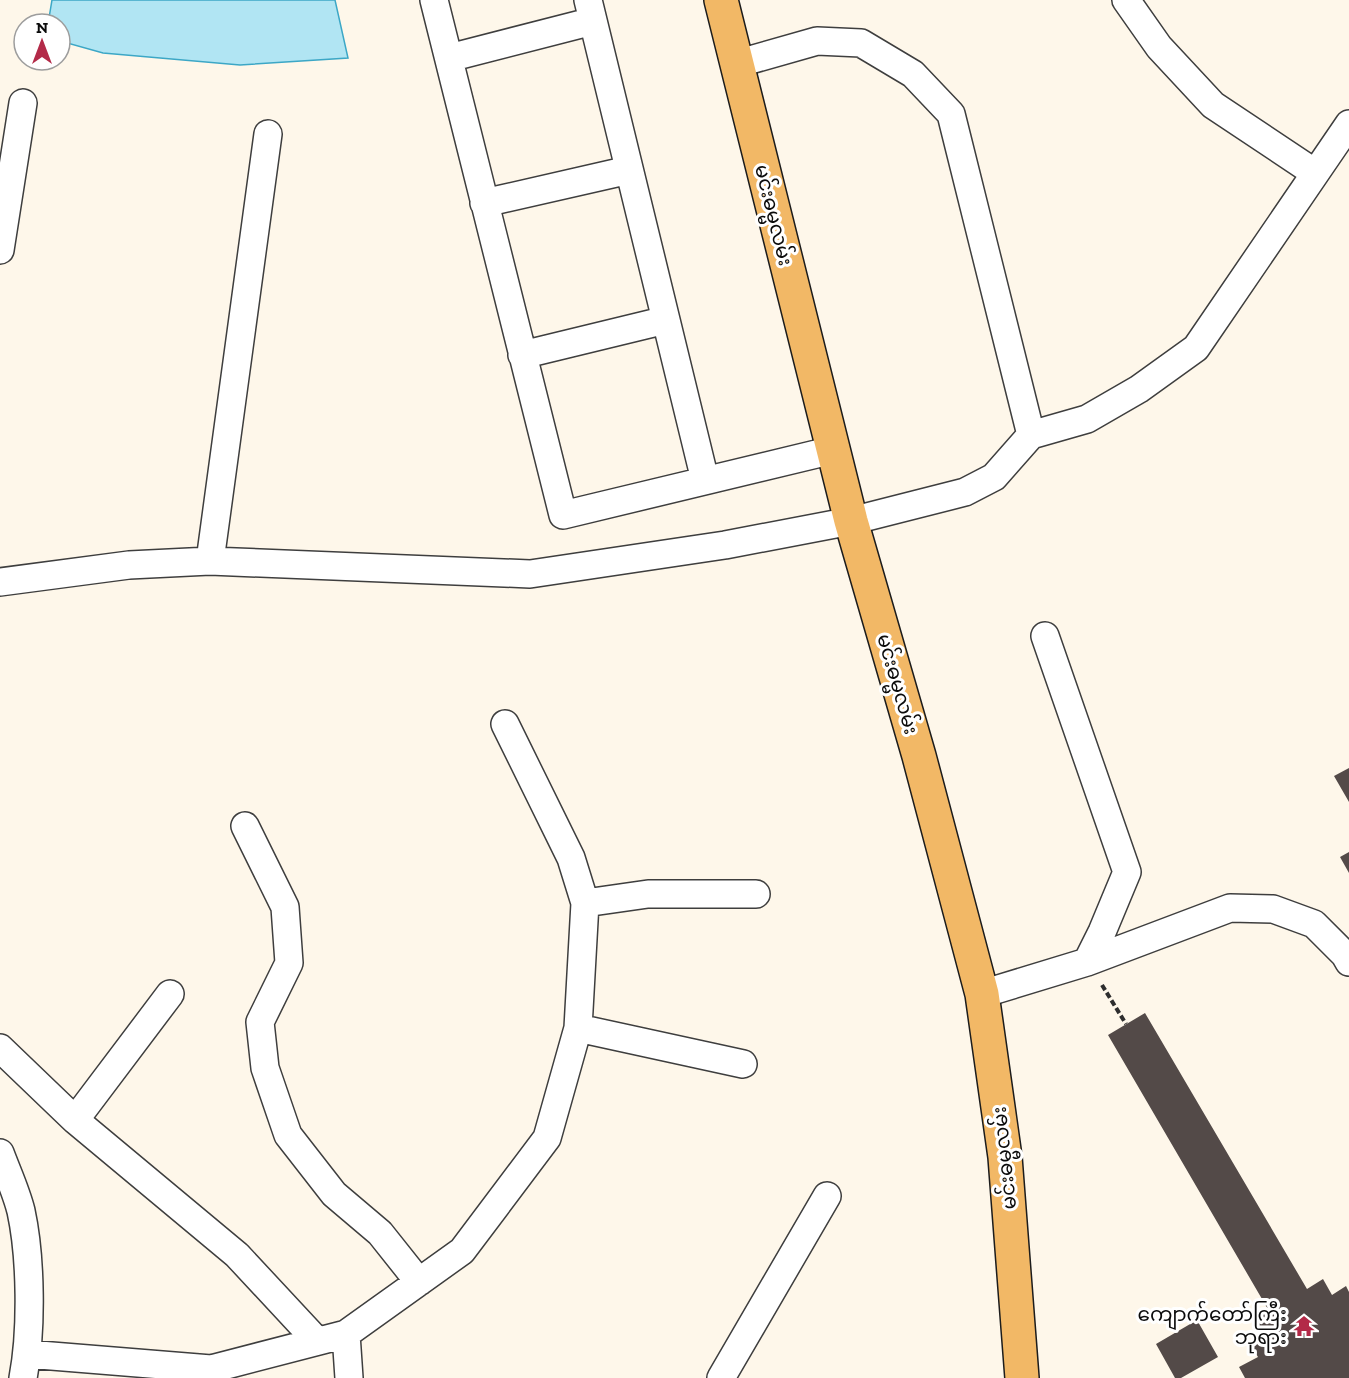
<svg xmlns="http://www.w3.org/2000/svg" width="1349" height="1378" viewBox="0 0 1349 1378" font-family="'Zilla Slab','Noto Sans Myanmar',serif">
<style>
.water{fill:#b1e5f3;stroke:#3ca7c6;stroke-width:1.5}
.building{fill:#534a48}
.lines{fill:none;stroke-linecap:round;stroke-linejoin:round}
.minor-casing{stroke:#3e3e3e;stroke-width:30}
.major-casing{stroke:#1c1c1c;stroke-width:36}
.path{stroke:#2d2d2d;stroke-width:4;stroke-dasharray:6 3;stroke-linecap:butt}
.minor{stroke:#fff;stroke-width:27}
.major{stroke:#f2b866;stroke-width:33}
.labels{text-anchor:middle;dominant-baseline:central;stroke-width:6;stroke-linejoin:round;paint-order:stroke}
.street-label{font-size:20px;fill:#0b0b0b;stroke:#fff}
.poi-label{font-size:20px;fill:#0b0b0b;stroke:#fff;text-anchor:end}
</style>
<rect width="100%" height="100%" fill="#fef7ea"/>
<path class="water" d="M 52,0 L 335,0 L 348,58 L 240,65 L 103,53 L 60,41 L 60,24 L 48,24 Z"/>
<path class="building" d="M 1349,768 L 1349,802 L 1334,776 Z
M 1349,852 L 1349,873 L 1340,857 Z
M 1145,1013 L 1307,1289 L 1323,1279 L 1332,1295 L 1346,1286 L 1349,1292 L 1349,1378 L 1245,1378 L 1239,1367 L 1258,1357 L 1249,1342 L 1264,1334 L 1254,1319 L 1269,1311 L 1108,1035 Z
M 1197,1320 L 1218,1357 L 1181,1378 L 1175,1378 L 1156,1344 Z"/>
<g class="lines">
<defs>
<path id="minor" d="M 434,0 L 563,515 L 833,450
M 588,0 L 705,480
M 1126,0 L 1159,47 L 1213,105 L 1315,173
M 449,58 L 593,21
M 484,203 L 629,170
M 0,250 L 23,103
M 522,355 L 666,320
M 1031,435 L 1087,419 L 1139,389 L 1196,348 L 1349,124
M 210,561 L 268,134
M 0,582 L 129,565 L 210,561 L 530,574 L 725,545 L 851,521 L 965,492 L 994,477 L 1031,435 L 951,114 L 913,74 L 861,43 L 817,41 L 736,64
M 1045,636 L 1127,872 L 1102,932 L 1087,962
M 245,826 L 285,907 L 289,963 L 260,1022 L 265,1068 L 288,1135 L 334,1194 L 380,1233 L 419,1282
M 585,903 L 648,894 L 756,894
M 982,994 L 1087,962 L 1230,908 L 1273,909 L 1314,924 L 1345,955 L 1349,962
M 578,1028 L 743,1064
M 0,1048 L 75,1120 L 237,1255 L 317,1341
M 75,1120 L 170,994
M 0,1153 C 7,1172 16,1191 21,1211 C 31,1257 32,1331 23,1378
M 346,1334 L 349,1378
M 27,1354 L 211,1369 L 346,1334 L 462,1251 L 547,1138 L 578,1028 L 585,903 L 571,858 L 505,724
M 721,1378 L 827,1196"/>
<path id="major" d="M 721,0 L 851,521 L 919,756 L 982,994 L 1005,1157 L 1022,1378"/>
</defs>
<use href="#minor" class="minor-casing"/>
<use href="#major" class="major-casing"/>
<path class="path" d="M 1102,985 L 1126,1024"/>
<use href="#minor" class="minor"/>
<use href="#major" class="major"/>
</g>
<defs>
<symbol id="temple-bare" viewBox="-9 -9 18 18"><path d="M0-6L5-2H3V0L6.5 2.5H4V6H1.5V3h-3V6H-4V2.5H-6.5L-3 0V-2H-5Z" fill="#b32a48" stroke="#fff" stroke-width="2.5" paint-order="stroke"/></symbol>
</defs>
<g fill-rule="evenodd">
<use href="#temple-bare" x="1289" y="1311" width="30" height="30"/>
</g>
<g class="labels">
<g class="street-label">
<text transform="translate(774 215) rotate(76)">မင်းဓမ္မလမ်း</text>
<text transform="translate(898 684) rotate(74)">မင်းဓမ္မလမ်း</text>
<text transform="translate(1004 1158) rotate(-96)">မင်းဓမ္မလမ်း</text>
</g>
<g class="poi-label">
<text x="1287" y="1314">ကျောက်တော်ကြီး<tspan x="1287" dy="23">ဘုရား</tspan></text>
</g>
</g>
<g transform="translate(42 42)"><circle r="28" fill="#ffffff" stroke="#9d9d9d" stroke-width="1.5"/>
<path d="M0-4.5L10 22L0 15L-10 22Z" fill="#b32a48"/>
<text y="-9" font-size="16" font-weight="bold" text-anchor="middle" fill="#0b0b0b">N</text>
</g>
</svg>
